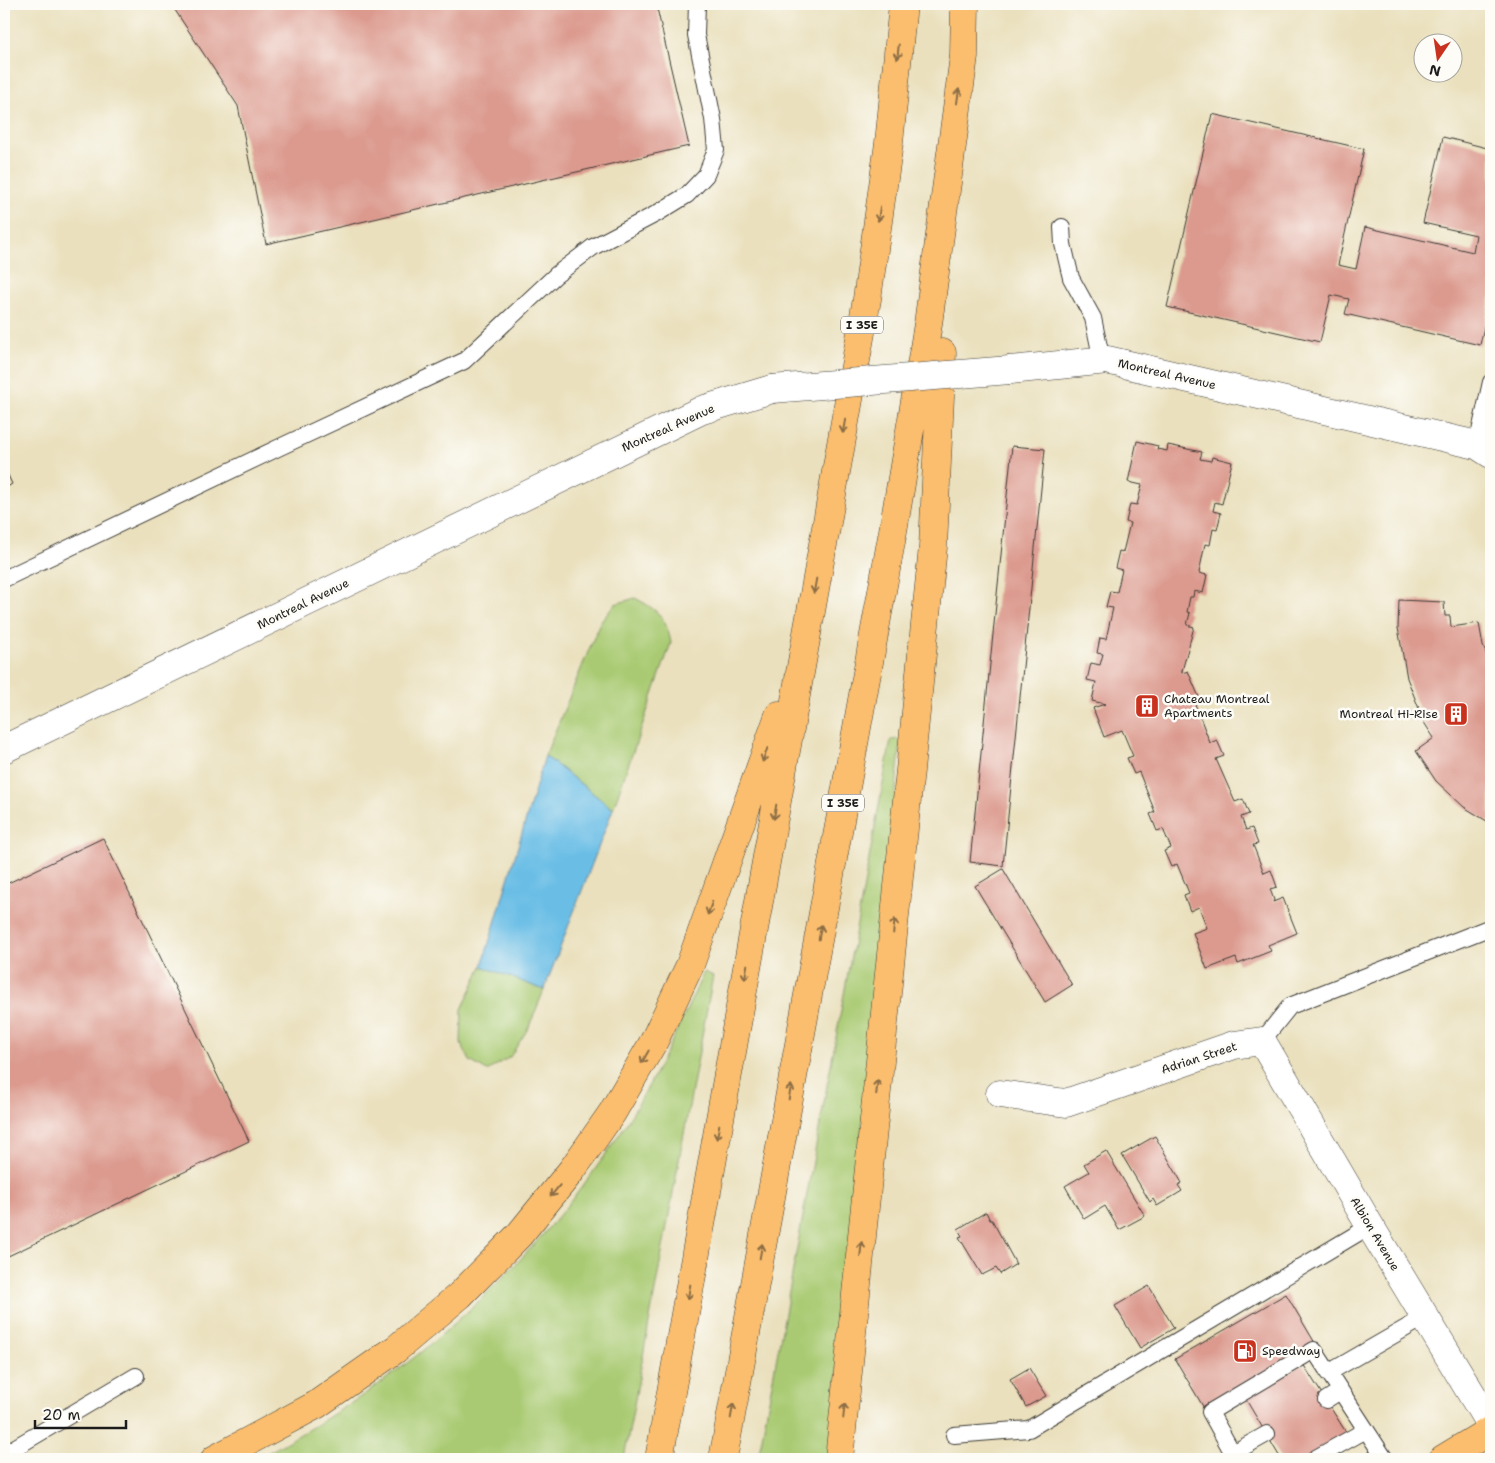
<svg xmlns="http://www.w3.org/2000/svg" width="1495" height="1463" viewBox="0 0 1495 1463" font-family="'Shantell Sans',sans-serif">
<style>
.green{fill:#a9ca72;stroke:#627347}
.water{fill:#6abee6;stroke:#436d81}
.building{fill:#dc9a8e}
.lines{fill:none;stroke-linecap:round;stroke-linejoin:round}
.lane-casing{stroke:#3b3934;stroke-width:18}
.street-casing{stroke:#3b3934;stroke-width:29}
.primary-casing{stroke:#3b3934;stroke-width:29}
.highway-casing{stroke:#3b3934;stroke-width:29}
.lane{stroke:#fff;stroke-width:16}
.street{stroke:#fff;stroke-width:28}
.primary{stroke:#fbbe6e;stroke-width:28}
.highway{stroke:#fbbe6e;stroke-width:28}
.street-bridge-casing{stroke:#3b3934;stroke-width:29;stroke-linecap:butt}
.street-bridge{stroke:#fff;stroke-width:28}
.oneway{stroke:#8c6d45}
.labels{text-anchor:middle;dominant-baseline:central;stroke-width:5;stroke-linejoin:round;paint-order:stroke}
.shield{fill:#fdfcf7;stroke:#605f5e;stroke-width:1}
.shield-label{font-size:11px;font-weight:bold;fill:#1c1c1c}
.street-label{font-size:12px;fill:#1c1c1c;stroke:#fdfcf7}
.poi-label{font-size:12px;fill:#1c1c1c;stroke:#fdfcf7;text-anchor:start}
</style>
<rect width="100%" height="100%" fill="#fdfcf7"/>
<filter id="ink" filterUnits="userSpaceOnUse"><feTurbulence type="fractalNoise" baseFrequency=".02" numOctaves="2"/><feDisplacementMap in="SourceGraphic" scale="10" xChannelSelector="R" yChannelSelector="G"/><feConvolveMatrix kernelMatrix="1 2 1 2 8 2 1 2 1" color-interpolation-filters="sRGB"/></filter>
<filter id="wash" filterUnits="userSpaceOnUse"><feTurbulence type="fractalNoise" baseFrequency=".0096" numOctaves="4" result="noise"/><feDisplacementMap in="SourceGraphic" scale="20" xChannelSelector="R" yChannelSelector="G"/><feGaussianBlur stdDeviation="1.12" result="paint"/><feColorMatrix in="noise" values="0 0 0 0 0 0 0 0 0 0 0 0 0 0 0 0 0 1.4 0 .05"/><feComposite in="paint" operator="in"/></filter>
<g filter="url(#wash)">
<rect width="100%" height="100%" fill="#eae0bd"/>
<path class="green" d="M 635,598 C 658,610 666,617 671,643 L 613,809 L 545,756 L 600,623 L 615,604 Z
M 901,739 L 829,1459 L 758,1459 L 891,740 Z
M 482,966 L 544,990 L 529,1027 L 510,1057 L 487,1071 L 470,1061 L 461,1043 L 462,1009 Z
M 704,972 L 713,976 L 624,1459 L 257,1459 C 312,1428 367,1396 416,1356 C 504,1285 582,1199 640,1101 C 664,1060 684,1016 704,972 Z"/>
<path class="water" d="M 545,756 L 613,809 L 544,990 L 482,966 Z"/>
<g id="blocks">
<path class="building" d="M 171,4 L 656,4 L 689,146 L 266,244 L 238,106 Z
M 1212,114 L 1364,149 L 1338,265 L 1356,269 L 1365,227 L 1473,252 L 1476,235 L 1423,223 L 1443,137 L 1491,149 L 1491,295 L 1480,345 L 1345,314 L 1349,299 L 1331,295 L 1320,342 L 1167,307 Z
M 1137,441 L 1158,446 L 1157,449 L 1167,451 L 1168,445 L 1202,452 L 1200,459 L 1211,461 L 1212,457 L 1232,462 L 1222,504 L 1215,502 L 1213,511 L 1221,513 L 1217,530 L 1213,529 L 1210,545 L 1205,544 L 1199,573 L 1207,575 L 1203,593 L 1194,591 L 1193,597 L 1190,597 L 1187,612 L 1190,613 L 1187,625 L 1194,627 L 1182,671 L 1182,673 L 1188,671 L 1201,702 L 1195,704 L 1210,743 L 1217,740 L 1224,756 L 1216,759 L 1235,802 L 1243,799 L 1249,814 L 1241,817 L 1246,830 L 1252,828 L 1258,844 L 1253,845 L 1264,873 L 1271,870 L 1277,887 L 1270,889 L 1274,900 L 1273,902 L 1283,898 L 1297,933 L 1268,945 L 1271,951 L 1238,964 L 1236,958 L 1207,969 L 1193,933 L 1207,928 L 1199,907 L 1190,911 L 1184,895 L 1189,893 L 1177,864 L 1171,867 L 1164,851 L 1171,848 L 1163,829 L 1157,831 L 1150,814 L 1155,812 L 1139,772 L 1134,774 L 1127,758 L 1133,756 L 1122,730 L 1104,737 L 1093,708 L 1105,704 L 1092,701 L 1096,682 L 1087,680 L 1091,663 L 1100,665 L 1103,654 L 1097,653 L 1100,638 L 1106,639 L 1113,608 L 1106,607 L 1110,591 L 1117,592 L 1122,570 L 1115,568 L 1119,551 L 1123,552 L 1130,523 L 1126,522 L 1130,504 L 1137,505 L 1142,485 L 1128,482 Z
M 1012,446 L 1045,449 L 1003,866 L 970,862 Z
M 4,466 L 12,484 L 4,489 Z
M 1399,600 L 1444,602 L 1445,616 L 1450,616 L 1451,627 L 1479,623 L 1483,646 L 1491,665 L 1490,823 L 1464,807 L 1436,781 L 1416,751 L 1434,738 L 1425,724 L 1407,678 L 1398,628 Z
M 103,838 L 249,1141 L 4,1258 L 4,885 Z
M 1003,869 L 1072,985 L 1045,1002 L 975,886 Z
M 1155,1136 L 1182,1183 L 1178,1185 L 1182,1191 L 1157,1206 L 1153,1199 L 1150,1202 L 1122,1155 Z
M 1106,1151 L 1145,1216 L 1119,1230 L 1105,1206 L 1084,1219 L 1065,1186 L 1089,1172 L 1084,1164 Z
M 986,1212 L 990,1220 L 992,1220 L 1016,1264 L 1000,1274 L 996,1268 L 982,1275 L 959,1237 L 962,1236 L 958,1229 Z
M 1149,1286 L 1174,1328 L 1140,1348 L 1115,1306 Z
M 1286,1294 L 1315,1343 L 1204,1408 L 1175,1359 Z
M 1303,1364 L 1349,1437 L 1310,1459 L 1281,1459 L 1245,1398 Z
M 1029,1368 L 1046,1396 L 1026,1407 L 1010,1379 Z"/>
</g>
</g>
<g filter="url(#ink)">
<use href="#blocks" fill-opacity="0" stroke="#3b3934" stroke-width="1"/>
<g class="lines">
<defs>
<path id="lane" d="M 1062,227 L 1063,244 L 1071,278 L 1093,318 L 1102,361
M 1477,445 L 1491,382
M 4,579 L 280,447 L 464,361 L 556,275 L 593,247 L 656,214 L 687,195 L 706,175 L 716,150 L 713,119 L 696,35 L 697,4
M 1262,1041 L 1290,1006 L 1491,927
M 1328,1373 L 1425,1317
M 1326,1400 L 1340,1391
M 954,1435 L 1029,1429 L 1370,1226
M 1233,1453 L 1267,1434
M 4,1454 L 136,1376
M 1236,1459 L 1210,1412 L 1314,1350 L 1385,1459
M 1314,1459 L 1366,1430"/>
<path id="street" d="M 1010,370 L 1107,360 L 1477,445 L 1491,454
M 4,749 L 702,410 L 772,389
M 1000,1094 L 1066,1103 L 1234,1045 L 1262,1041 L 1370,1226 L 1491,1426"/>
<path id="primary" d="M 1443,1459 L 1491,1430"/>
<path id="highway" d="M 215,1459 L 316,1405 L 396,1349 L 460,1295 L 519,1235 L 572,1170 L 612,1113 L 654,1041 L 690,965 L 779,715
M 659,1459 L 867,299 L 889,143 L 903,4
M 723,1459 L 893,531 L 928,324 L 964,56 L 965,4
M 839,1459 L 933,547 L 942,353"/>
</defs>
<use href="#lane" class="lane-casing"/>
<use href="#street" class="street-casing"/>
<use href="#primary" class="primary-casing"/>
<use href="#highway" class="highway-casing"/>
<use href="#lane" class="lane"/>
<use href="#street" class="street"/>
<use href="#primary" class="primary"/>
<use href="#highway" class="highway"/>
<defs>
<path id="street-bridge" d="M 772,389 L 1010,370"/>
</defs>
<use href="#street-bridge" class="street-bridge-casing"/>
<use href="#street-bridge" class="street-bridge"/>
</g>
<defs><path id="oneway-shaft" d="M-6 0H5M1.5-3L5.5 0L1.5 3" fill="none" stroke-width="1.6" stroke-linecap="round" stroke-linejoin="round" transform="scale(1.25)"/></defs>
<g class="oneway">
<use href="#oneway-shaft" transform="translate(898 52) rotate(96)"/>
<use href="#oneway-shaft" transform="translate(958 96) rotate(-82)"/>
<use href="#oneway-shaft" transform="translate(879 214) rotate(98)"/>
<use href="#oneway-shaft" transform="translate(844 426) rotate(100)"/>
<use href="#oneway-shaft" transform="translate(815 586) rotate(100)"/>
<use href="#oneway-shaft" transform="translate(765 755) rotate(110)"/>
<use href="#oneway-shaft" transform="translate(775 812) rotate(100)"/>
<use href="#oneway-shaft" transform="translate(710 908) rotate(109)"/>
<use href="#oneway-shaft" transform="translate(894 926) rotate(-84)"/>
<use href="#oneway-shaft" transform="translate(820 932) rotate(-80)"/>
<use href="#oneway-shaft" transform="translate(746 972) rotate(100)"/>
<use href="#oneway-shaft" transform="translate(645 1057) rotate(120)"/>
<use href="#oneway-shaft" transform="translate(877 1087) rotate(-84)"/>
<use href="#oneway-shaft" transform="translate(790 1092) rotate(-80)"/>
<use href="#oneway-shaft" transform="translate(718 1132) rotate(100)"/>
<use href="#oneway-shaft" transform="translate(555 1191) rotate(129)"/>
<use href="#oneway-shaft" transform="translate(861 1249) rotate(-84)"/>
<use href="#oneway-shaft" transform="translate(761 1251) rotate(-80)"/>
<use href="#oneway-shaft" transform="translate(689 1292) rotate(100)"/>
<use href="#oneway-shaft" transform="translate(732 1411) rotate(-80)"/>
<use href="#oneway-shaft" transform="translate(844 1411) rotate(-84)"/>
</g>
</g>
<defs>
<symbol id="building-square" viewBox="-11 -11 22 22"><rect x="-9" y="-9" width="18" height="18" rx="4" fill="#c8321e" stroke="#fdfcf7"/><path d="M-4-6H4V6H1V3H-1V6H-4ZM-2.5-4.3h1.7v1.8h-1.7ZM.8-4.3h1.7v1.8H.8ZM-2.5-1h1.7V.8h-1.7ZM.8-1h1.7V.8H.8Z" fill="#fff"/></symbol>
<symbol id="fuel-square" viewBox="-11 -11 22 22"><rect x="-9" y="-9" width="18" height="18" rx="4" fill="#c8321e" stroke="#fdfcf7"/><path d="M-5.5-6h7V0h2V4h1.3V-2.5L3-4.5l.8-.8L6-3V5H2.5V1h-1V6h-7ZM-4.2-4.7v3.2H.2V-4.7Z" fill="#fff"/></symbol>
</defs>
<g fill-rule="evenodd">
<use href="#building-square" x="1133" y="692" width="28" height="28"/>
<use href="#building-square" x="1442" y="700" width="28" height="28"/>
<use href="#fuel-square" x="1231" y="1337" width="28" height="28"/>
</g>
<g class="labels">
<g class="shield">
<rect x="841" y="316.5" width="42" height="17" rx="4"/>
<rect x="822" y="794.5" width="42" height="17" rx="4"/>
</g>
<g class="shield-label">
<text x="862" y="325">I 35E</text>
<text x="843" y="803">I 35E</text>
</g>
<g class="street-label">
<text transform="translate(1167 374) rotate(13)">Montreal Avenue</text>
<text transform="translate(668 428) rotate(-24)">Montreal Avenue</text>
<text transform="translate(303 604) rotate(-26)">Montreal Avenue</text>
<text transform="translate(1199 1058) rotate(-18)">Adrian Street</text>
<text transform="translate(1375 1234) rotate(59)">Albion Avenue</text>
</g>
<g class="poi-label">
<text x="1164" y="699">Chateau Montreal<tspan x="1164" dy="14">Apartments</tspan></text>
<text x="1438" y="714" text-anchor="end">Montreal Hi-Rise</text>
<text x="1262" y="1351">Speedway</text>
</g>
</g>
<rect width="1495" height="1463" fill="none" stroke="#fdfcf7" stroke-width="20"/>
<g transform="translate(1438 58) rotate(193)"><circle r="24" fill="#fdfcf7" stroke="#a3a29f"/>
<path d="M0-4L9 19L0 12L-9 19Z" fill="#c8321e"/>
<text y="-8" font-size="14" font-weight="bold" text-anchor="middle" fill="#1c1c1c">N</text>
</g>
<path d="M35 1420v8h91v-8" fill="none" stroke="#1c1c1c" stroke-width="2.5"/>
<text x="42" y="1420" font-size="15" fill="#1c1c1c" stroke="#fdfcf7" stroke-width="4" paint-order="stroke">20 m</text>
</svg>
